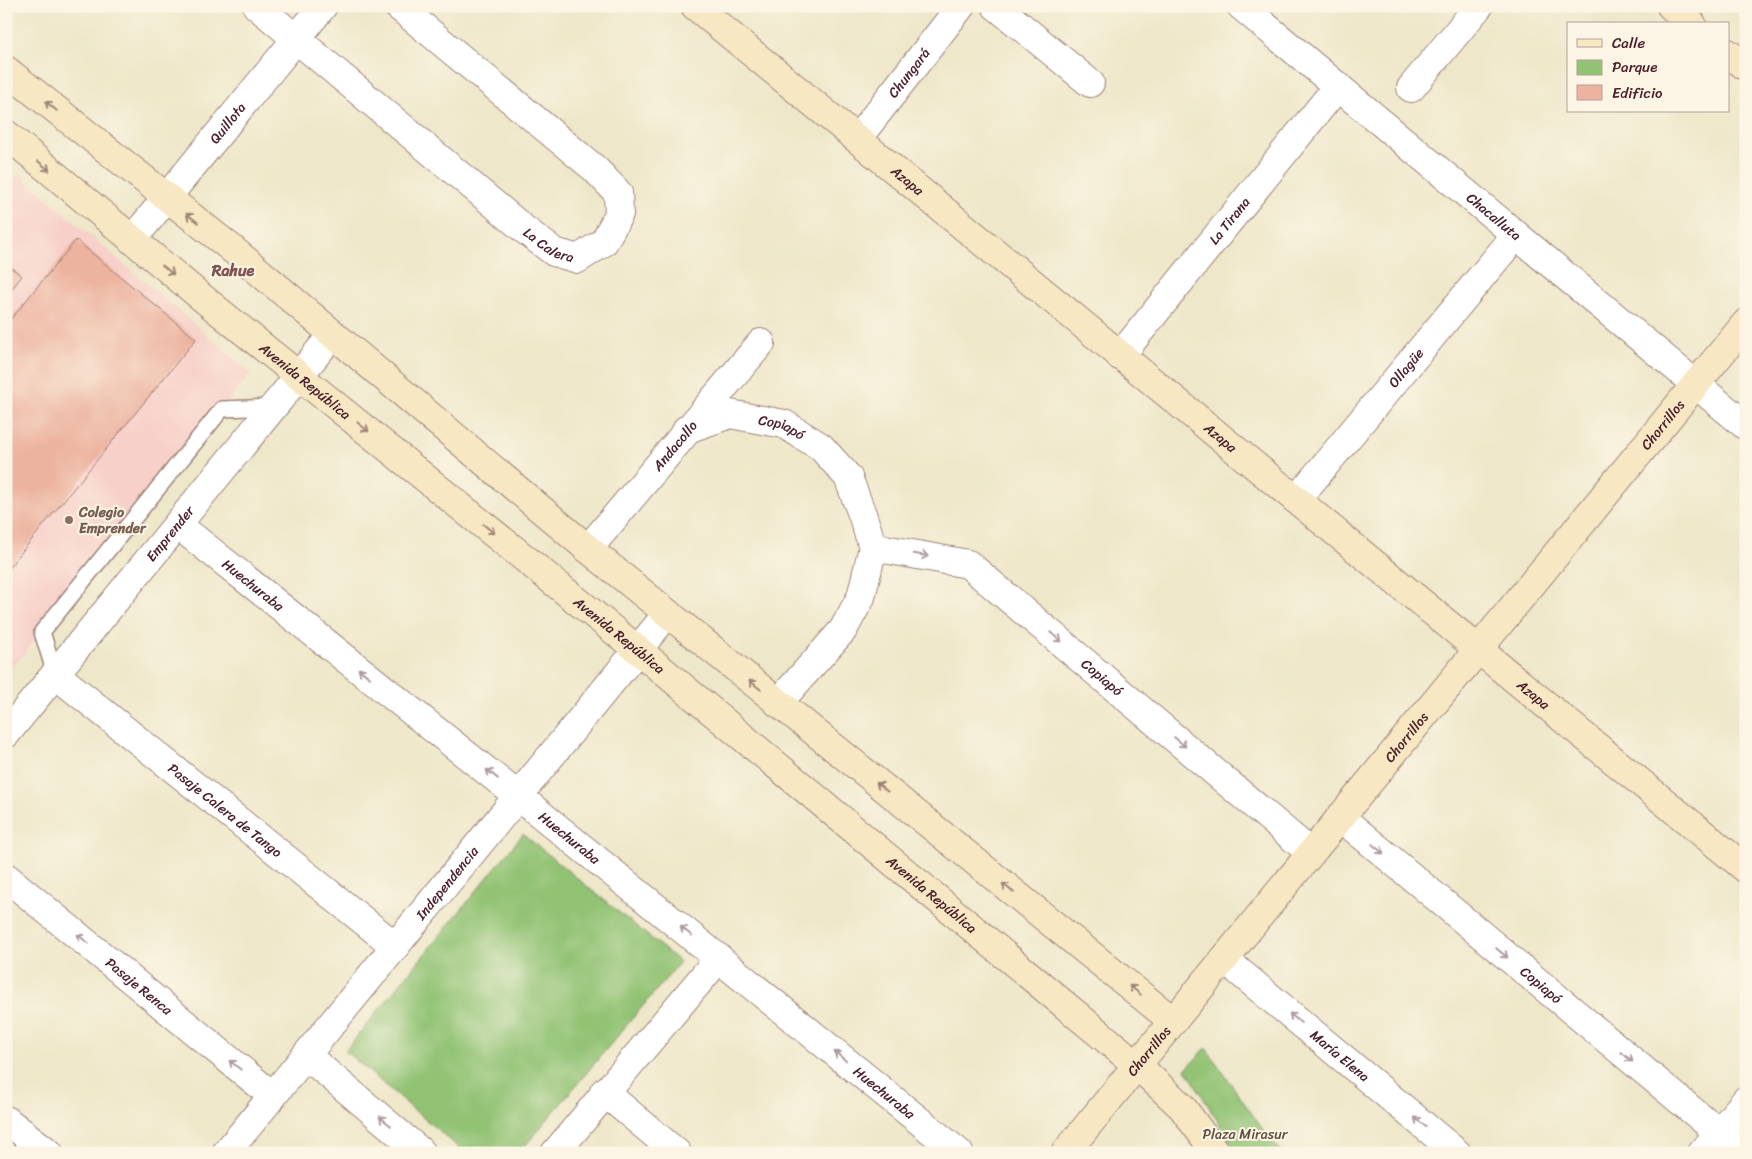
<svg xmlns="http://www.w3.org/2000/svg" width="1752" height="1159" viewBox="0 0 1752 1159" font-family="Sriracha,sans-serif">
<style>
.built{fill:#f7d0c9}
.green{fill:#92c374;stroke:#6e7150}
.building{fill:#ecb39f}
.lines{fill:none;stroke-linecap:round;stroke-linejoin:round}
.lane-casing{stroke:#9c837a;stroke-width:18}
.street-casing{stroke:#9c837a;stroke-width:30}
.secondary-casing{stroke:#9c837a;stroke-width:30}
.lane{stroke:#fff;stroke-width:15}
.street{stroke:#fff;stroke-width:28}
.secondary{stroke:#f7e8c3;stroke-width:28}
.oneway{stroke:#a08477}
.oneway2{stroke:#ae9aa0}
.education-dot{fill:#8d6e63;stroke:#fcf5e5;stroke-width:2}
.labels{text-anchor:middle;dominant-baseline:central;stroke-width:4;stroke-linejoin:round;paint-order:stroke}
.street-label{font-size:14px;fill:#4a1f2b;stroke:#fcf5e5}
.education-label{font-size:14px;font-weight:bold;fill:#785e54;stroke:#fcf5e5;text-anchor:start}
.park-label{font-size:14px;fill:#605041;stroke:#fcf5e5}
.quarter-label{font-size:16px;font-weight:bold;fill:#835354;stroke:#fcf5e5}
</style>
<rect width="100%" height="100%" fill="#fcf5e5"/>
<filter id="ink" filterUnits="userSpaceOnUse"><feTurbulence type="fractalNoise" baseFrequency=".02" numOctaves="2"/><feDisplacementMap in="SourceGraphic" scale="10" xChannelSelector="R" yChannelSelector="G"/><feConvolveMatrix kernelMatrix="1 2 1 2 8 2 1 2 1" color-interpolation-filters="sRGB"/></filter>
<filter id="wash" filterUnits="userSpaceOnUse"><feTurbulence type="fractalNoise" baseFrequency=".0096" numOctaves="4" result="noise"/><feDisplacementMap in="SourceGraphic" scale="20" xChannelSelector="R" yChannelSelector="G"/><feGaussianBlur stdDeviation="1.12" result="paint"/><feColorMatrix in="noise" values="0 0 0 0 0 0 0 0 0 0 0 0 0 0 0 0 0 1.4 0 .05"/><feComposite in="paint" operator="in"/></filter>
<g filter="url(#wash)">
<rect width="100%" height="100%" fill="#eee7c9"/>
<path class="built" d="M 19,174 L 251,373 L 6,676 L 6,190 Z"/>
<path class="green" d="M 523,834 L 680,962 L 519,1153 L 465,1153 L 345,1051 Z
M 1206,1048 L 1271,1141 L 1284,1153 L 1237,1153 L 1186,1069 Z"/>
<g id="blocks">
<path class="building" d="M 76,240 L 196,339 L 6,571 L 6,325 Z
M 6,264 L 22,276 L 6,296 Z"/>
</g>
</g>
<g filter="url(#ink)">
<use href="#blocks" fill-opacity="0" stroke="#9c837a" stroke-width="1"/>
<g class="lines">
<defs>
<path id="lane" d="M 55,674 L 42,632 L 222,409 L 274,407"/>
<g id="street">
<path id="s1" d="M 257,6 L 525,230 L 554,252 L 578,259 L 604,242 L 619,214 L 618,193 L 595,169 L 398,6"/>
<path d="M 996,6 L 1090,83"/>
<path id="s2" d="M 1241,6 L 1746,426"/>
<path d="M 1411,88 L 1479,6"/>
<path id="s3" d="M 857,139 L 961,6"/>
<path id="s4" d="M 132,240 L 323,6"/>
<path id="s5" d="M 1120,356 L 1338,86"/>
<path id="s6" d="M 687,429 L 730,414 L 784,424 L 821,447 L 848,477 L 862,514 L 873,547 L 861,597 L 843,630 L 778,703"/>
<path id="s7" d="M 1296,500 L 1516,235"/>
<path id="s8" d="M 178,525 L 518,796 L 959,1153"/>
<path id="s9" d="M 873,547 L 968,564 L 1311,853"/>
<path id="s10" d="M 588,549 L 761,343"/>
<path id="s11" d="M 55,674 L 395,946"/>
<path id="s12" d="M 6,734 L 333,334"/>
<path id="s13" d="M 1340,817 L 1743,1153"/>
<path id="s14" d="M 6,877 L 273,1096"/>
<path id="s15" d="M 1224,959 L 1457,1153"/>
<path d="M 306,1055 L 422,1153"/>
<path d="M 604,1092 L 677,1153"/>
<path d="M 6,1120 L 49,1153"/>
<path id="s16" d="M 226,1153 L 667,614"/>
<path d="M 555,1153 L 719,958"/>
<path d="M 1702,1153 L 1746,1100"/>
</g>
<g id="secondary">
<path id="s17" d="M 695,6 L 1746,869"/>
<path d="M 1671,6 L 1692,24"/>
<path d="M 1728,53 L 1746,67"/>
<path d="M 6,70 L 231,248 L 588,549 L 1173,1021"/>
<path id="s18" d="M 6,134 L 200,296 L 638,650 L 1137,1065 L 1182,1107 L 1216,1153"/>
<path id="s19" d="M 1065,1153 L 1746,323"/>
</g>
</defs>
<use href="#lane" class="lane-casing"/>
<use href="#street" class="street-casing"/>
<use href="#secondary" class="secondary-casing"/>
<use href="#lane" class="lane"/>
<use href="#street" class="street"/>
<use href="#secondary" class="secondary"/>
</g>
<defs><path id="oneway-shaft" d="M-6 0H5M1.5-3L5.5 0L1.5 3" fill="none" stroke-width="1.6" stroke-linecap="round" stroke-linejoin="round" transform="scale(1.25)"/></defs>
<g class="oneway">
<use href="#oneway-shaft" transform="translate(51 106) rotate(-141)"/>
<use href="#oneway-shaft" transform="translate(44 166) rotate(40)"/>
<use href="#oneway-shaft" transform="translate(192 218) rotate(-142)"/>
<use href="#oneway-shaft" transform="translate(168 270) rotate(39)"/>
<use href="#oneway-shaft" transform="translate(363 427) rotate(39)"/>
<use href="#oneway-shaft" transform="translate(489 529) rotate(39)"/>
<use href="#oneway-shaft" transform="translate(755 685) rotate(-141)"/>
<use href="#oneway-shaft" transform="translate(882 787) rotate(-141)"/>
<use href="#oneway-shaft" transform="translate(1008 888) rotate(-141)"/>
<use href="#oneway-shaft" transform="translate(1135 990) rotate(-141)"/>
</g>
<g class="oneway2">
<use href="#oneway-shaft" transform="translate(921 555) rotate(10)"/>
<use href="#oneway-shaft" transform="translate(1056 637) rotate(40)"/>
<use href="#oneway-shaft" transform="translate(364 673) rotate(-142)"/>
<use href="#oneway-shaft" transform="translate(1180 742) rotate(40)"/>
<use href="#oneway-shaft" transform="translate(492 774) rotate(-142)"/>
<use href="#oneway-shaft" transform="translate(1378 849) rotate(40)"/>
<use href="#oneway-shaft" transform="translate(686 931) rotate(-141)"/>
<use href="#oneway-shaft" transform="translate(83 939) rotate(-141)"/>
<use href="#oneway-shaft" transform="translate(1502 953) rotate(40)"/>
<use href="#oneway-shaft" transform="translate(1295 1018) rotate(-140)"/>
<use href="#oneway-shaft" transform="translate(840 1056) rotate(-141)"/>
<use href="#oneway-shaft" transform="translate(1627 1057) rotate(40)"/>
<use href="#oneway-shaft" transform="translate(235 1065) rotate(-141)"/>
<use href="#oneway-shaft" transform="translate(385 1121) rotate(-140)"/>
<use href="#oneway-shaft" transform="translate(1420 1122) rotate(-140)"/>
</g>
</g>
<circle class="education-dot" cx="69" cy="520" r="5"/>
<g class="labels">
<g class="street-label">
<text stroke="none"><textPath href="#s3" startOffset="84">Chungará</textPath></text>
<text stroke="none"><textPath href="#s4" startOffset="151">Quillota</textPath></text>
<text stroke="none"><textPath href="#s17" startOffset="275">Azapa</textPath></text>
<text stroke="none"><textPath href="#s2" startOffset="329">Chacalluta</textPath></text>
<text stroke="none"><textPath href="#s5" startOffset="174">La Tirana</textPath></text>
<text stroke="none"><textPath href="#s1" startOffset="378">La Calera</textPath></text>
<text stroke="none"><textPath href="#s7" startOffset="172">Ollagüe</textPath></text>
<text stroke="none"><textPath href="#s18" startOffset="388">Avenida República</textPath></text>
<text stroke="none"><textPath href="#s19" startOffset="942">Chorrillos</textPath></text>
<text stroke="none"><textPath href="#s6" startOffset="99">Copiapó</textPath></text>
<text stroke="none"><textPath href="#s17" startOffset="680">Azapa</textPath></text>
<text stroke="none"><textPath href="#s10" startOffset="135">Andacollo</textPath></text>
<text stroke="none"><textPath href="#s12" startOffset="259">Emprender</textPath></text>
<text stroke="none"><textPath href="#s8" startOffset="96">Huechuraba</textPath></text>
<text stroke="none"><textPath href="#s18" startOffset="792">Avenida República</textPath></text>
<text stroke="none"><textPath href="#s9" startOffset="272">Copiapó</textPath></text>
<text stroke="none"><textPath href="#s17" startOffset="1085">Azapa</textPath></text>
<text stroke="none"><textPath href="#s19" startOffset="538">Chorrillos</textPath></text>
<text stroke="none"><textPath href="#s11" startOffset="218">Pasaje Calera de Tango</textPath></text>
<text stroke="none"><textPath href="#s8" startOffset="501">Huechuraba</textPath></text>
<text stroke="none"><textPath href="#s16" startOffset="349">Independencia</textPath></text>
<text stroke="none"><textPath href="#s18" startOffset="1198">Avenida República</textPath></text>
<text stroke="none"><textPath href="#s13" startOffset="262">Copiapó</textPath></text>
<text stroke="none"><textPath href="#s14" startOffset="172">Pasaje Renca</textPath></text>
<text stroke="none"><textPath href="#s19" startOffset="132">Chorrillos</textPath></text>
<text stroke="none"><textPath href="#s15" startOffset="151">María Elena</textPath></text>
<text stroke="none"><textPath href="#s8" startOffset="906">Huechuraba</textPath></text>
</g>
<g class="education-label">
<text x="79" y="512">Colegio<tspan x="79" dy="16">Emprender</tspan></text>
</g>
<g class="park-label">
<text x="1245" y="1134">Plaza Mirasur</text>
</g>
<g class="quarter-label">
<text x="233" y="270">Rahue</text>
</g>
</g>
<rect width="1752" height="1159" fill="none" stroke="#fcf5e5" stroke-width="25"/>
<rect x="1567" y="22" width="162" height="90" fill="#fcf5e5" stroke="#b59f9b"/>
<rect x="1577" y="39" width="25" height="8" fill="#f7e8c3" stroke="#b59f9b"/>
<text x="1612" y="48" font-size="15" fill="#4a1f2b">Calle</text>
<rect x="1577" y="60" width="25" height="15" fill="#92c374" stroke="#b59f9b"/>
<text x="1612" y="72" font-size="15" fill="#4a1f2b">Parque</text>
<rect x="1577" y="85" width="25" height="15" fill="#ecb39f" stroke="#b59f9b"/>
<text x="1612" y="98" font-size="15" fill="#4a1f2b">Edificio</text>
</svg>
